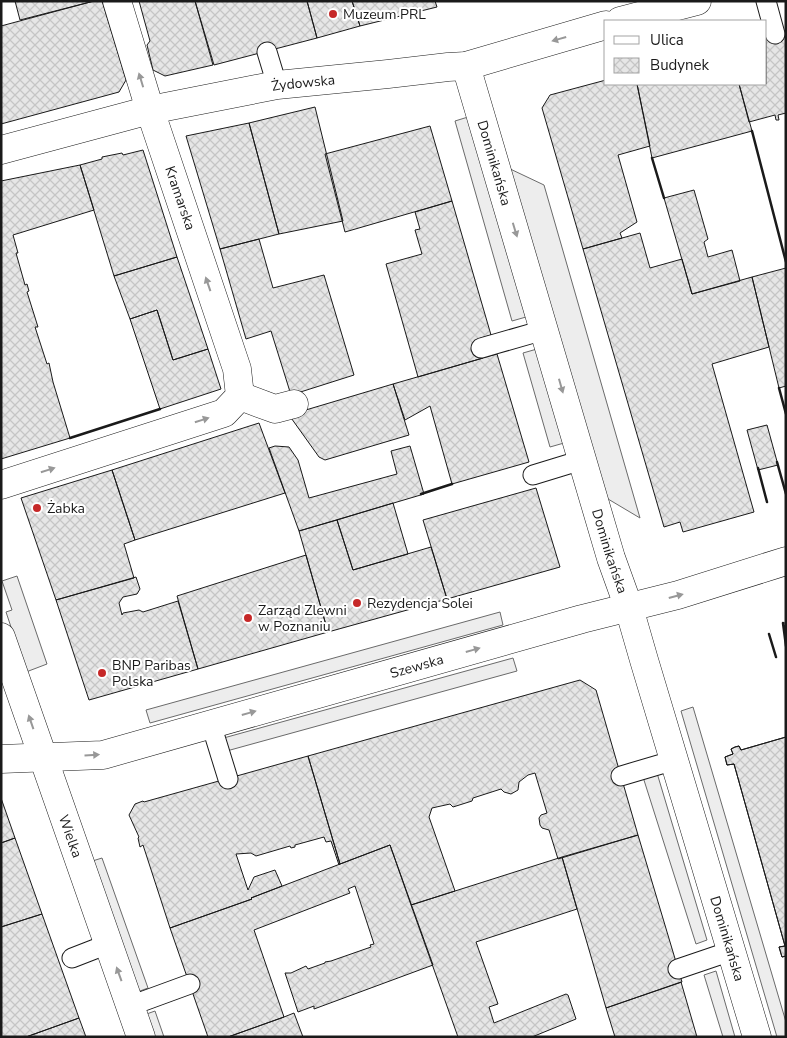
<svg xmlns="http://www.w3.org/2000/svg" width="787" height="1038" viewBox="0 0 787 1038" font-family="'Nunito Sans',sans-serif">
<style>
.built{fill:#ededed;stroke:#6a6a6a}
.building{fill:url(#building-cross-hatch);stroke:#1a1a1a}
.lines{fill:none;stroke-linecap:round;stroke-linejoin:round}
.lane-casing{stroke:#1a1a1a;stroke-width:21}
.street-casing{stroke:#1a1a1a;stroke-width:29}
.lane{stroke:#fff;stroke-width:19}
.street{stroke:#fff;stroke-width:28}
.fence{stroke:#1a1a1a;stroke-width:1;stroke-dasharray:6 2.5;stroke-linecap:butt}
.wall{stroke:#1a1a1a;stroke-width:2.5}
.oneway{fill:#989898}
.poi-dot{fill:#c62828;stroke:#fff;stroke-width:2}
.labels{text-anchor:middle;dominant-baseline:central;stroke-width:4;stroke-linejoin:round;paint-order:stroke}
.poi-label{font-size:14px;fill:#1a1a1a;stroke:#fff;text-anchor:start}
.street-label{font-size:14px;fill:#1a1a1a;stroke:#fff}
</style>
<defs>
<pattern id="building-cross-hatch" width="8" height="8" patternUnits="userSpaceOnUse" patternTransform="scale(1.25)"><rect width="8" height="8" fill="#e6e6e6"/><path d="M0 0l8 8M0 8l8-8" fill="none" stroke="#c5c5c5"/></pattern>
</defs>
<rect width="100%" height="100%" fill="#fff"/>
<path class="built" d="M 468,117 L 526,317 L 512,321 L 455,121 Z
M 506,167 L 544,185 L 640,518 L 603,496 Z
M 537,349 L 564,443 L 550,447 L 523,353 Z
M 17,576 L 47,664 L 26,672 L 6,612 L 12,610 L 2,581 Z
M 500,612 L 503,625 L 150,723 L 146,710 Z
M 513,658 L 517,671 L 223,752 L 220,739 Z
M 693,707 L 786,1022 L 786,1037 L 777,1037 L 681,711 Z
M 657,773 L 707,940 L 696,944 L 643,777 Z
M 102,858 L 148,988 L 132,994 L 86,863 Z
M 716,971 L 735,1037 L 723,1037 L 704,975 Z
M 155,1011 L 164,1037 L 149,1037 L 141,1016 Z"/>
<path class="building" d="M 15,1 L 94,1 L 20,20 Z
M 94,1 L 102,1 L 126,80 L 119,92 L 1,124 L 1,26 Z
M 139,1 L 195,1 L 213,65 L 165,76 L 153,70 L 147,45 L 150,41 Z
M 195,1 L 307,1 L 317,38 L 214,65 Z
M 307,1 L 352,1 L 360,26 L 317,38 Z
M 352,1 L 435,1 L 437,7 L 360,26 Z
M 786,31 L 786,113 L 778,115 L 779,120 L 776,120 L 775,115 L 749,122 L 739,84 L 766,84 L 766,36 Z
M 606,80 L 606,84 L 637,84 L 650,146 L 618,155 L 637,222 L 620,233 L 622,238 L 583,249 L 542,108 L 550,95 Z
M 637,84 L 739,84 L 752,131 L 652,158 Z
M 315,107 L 343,221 L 279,234 L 249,123 Z
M 249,123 L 279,234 L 220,249 L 186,136 Z
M 430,126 L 452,201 L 345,232 L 325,154 Z
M 143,150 L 177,257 L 114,276 L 80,165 L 102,159 L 102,157 L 122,153 L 123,155 Z
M 80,165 L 94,210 L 13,235 L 18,253 L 16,253 L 25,285 L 27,284 L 29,291 L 27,292 L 38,327 L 35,327 L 47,364 L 49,363 L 53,382 L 70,438 L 1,459 L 1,181 Z
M 694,190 L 708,239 L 704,242 L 708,257 L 732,250 L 740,281 L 692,294 L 664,198 Z
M 452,201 L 491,335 L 478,339 L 483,358 L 418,377 L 386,264 L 422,254 L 415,230 L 420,229 L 415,212 Z
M 640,233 L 650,268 L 682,259 L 692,294 L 752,277 L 769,347 L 712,364 L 754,512 L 683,532 L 680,522 L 664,527 L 583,249 Z
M 259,239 L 273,288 L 324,275 L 354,375 L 291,395 L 271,331 L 246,339 L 220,249 Z
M 177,257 L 208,349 L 173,360 L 157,310 L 130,319 L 114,276 Z
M 786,268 L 786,386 L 779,388 L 752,277 Z
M 157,310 L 173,360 L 208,349 L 221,389 L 160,409 L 130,319 Z
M 497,354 L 529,462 L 452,484 L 430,406 L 405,420 L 393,384 Z
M 393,384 L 409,435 L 325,460 L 319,457 L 289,415 Z
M 259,423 L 285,493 L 135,540 L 112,470 Z
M 767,425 L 778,465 L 758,470 L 747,430 Z
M 275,446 L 289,447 L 298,460 L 309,498 L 397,474 L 391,451 L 410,446 L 424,494 L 299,531 L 269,448 Z
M 112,470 L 135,540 L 124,544 L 134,578 L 56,600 L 21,498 Z
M 536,488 L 560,567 L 447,599 L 423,520 Z
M 393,503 L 408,554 L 353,570 L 337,520 Z
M 337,520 L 353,570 L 431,547 L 447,599 L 328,632 L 299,531 Z
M 306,555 L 328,632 L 198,669 L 177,596 Z
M 136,577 L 140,589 L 137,594 L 123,597 L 119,603 L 122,615 L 123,613 L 139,610 L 143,612 L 178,601 L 198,669 L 89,700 L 56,600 Z
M 580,680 L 596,690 L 638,835 L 558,859 L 549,830 L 542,828 L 540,825 L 539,818 L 541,815 L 547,813 L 535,773 L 528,775 L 519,782 L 518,790 L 511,794 L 504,792 L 501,789 L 473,798 L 472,801 L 453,807 L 450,804 L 432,808 L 429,817 L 455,891 L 411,905 L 390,845 L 340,864 L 308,756 Z
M 786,737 L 786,956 L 782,957 L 779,947 L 785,946 L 734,764 L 727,765 L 725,757 L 733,754 L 731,749 L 735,747 L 739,746 L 741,750 Z
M 786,737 L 786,956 L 782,957 L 779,947 L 785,946 L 734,764 L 727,765 L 725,757 L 733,754 L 731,749 L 735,747 L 739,746 L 741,750 Z
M 308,756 L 340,864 L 339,865 L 331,841 L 326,842 L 324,837 L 295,845 L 295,847 L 291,848 L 290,846 L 256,856 L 251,853 L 236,854 L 248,890 L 254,877 L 275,870 L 282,886 L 251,898 L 252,899 L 170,928 L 143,845 L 140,847 L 138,838 L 139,837 L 129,815 L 135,804 L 143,801 L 144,802 Z
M 1,798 L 15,838 L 1,843 Z
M 638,835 L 682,982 L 606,1008 L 562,857 Z
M 15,838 L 42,914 L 1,927 L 1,843 Z
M 390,845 L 433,965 L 314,1009 L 314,1006 L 298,1012 L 285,973 L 291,973 L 306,966 L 308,969 L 325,963 L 325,962 L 331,961 L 371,947 L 370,945 L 374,944 L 355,886 L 348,889 L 350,893 L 254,930 L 284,1017 L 228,1037 L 208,1037 L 170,928 L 252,899 L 251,898 Z
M 562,857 L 577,909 L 476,942 L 498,1004 L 489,1007 L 494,1023 L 566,994 L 568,995 L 576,1019 L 532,1037 L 458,1037 L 411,905 Z
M 42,914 L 79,1018 L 26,1037 L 1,1037 L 1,927 Z
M 681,982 L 697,1037 L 615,1037 L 606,1008 Z
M 294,1013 L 303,1037 L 228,1037 L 284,1017 Z
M 79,1018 L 86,1037 L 26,1037 Z"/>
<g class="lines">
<defs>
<path id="lane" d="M 766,1 L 775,34
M 267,52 L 277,85
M 481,348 L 544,330
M 533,475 L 582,460
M 211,724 L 228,779
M 621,776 L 675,760
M 72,958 L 108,944
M 678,969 L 731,951
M 130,1006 L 190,984"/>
<g id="street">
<path d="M 620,21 L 697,1"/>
<path id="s1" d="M 466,66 L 611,558 L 629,608 L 644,660 L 757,1037"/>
<path id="s2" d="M 1,150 L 150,110 L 277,85 L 388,74 L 448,67 L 466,66 L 606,25"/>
<path d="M 240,396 L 275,409 L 294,404"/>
<path d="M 1,485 L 224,413 L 240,396 L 237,369 L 150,110 L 117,1"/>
<path id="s3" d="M 1,637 L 141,1037"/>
<path id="s4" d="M 1,759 L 103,755 L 582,619 L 678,595 L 786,561"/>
</g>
</defs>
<use href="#lane" class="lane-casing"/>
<use href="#street" class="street-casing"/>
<use href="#lane" class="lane"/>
<use href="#street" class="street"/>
<path class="fence" d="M 786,623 L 783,623 L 786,633"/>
<path class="wall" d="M 752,131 L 786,262
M 652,158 L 664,198
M 779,388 L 786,414
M 70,438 L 160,409
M 777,462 L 786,494
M 758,468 L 767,502
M 421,494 L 452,484
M 786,633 L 783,623 L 786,646
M 769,634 L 776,657"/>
</g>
<defs><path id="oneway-solid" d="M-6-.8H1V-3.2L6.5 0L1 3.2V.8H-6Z" transform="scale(1.25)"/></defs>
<g class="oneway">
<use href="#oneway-solid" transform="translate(559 39) rotate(164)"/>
<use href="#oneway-solid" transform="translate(141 80) rotate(-107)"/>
<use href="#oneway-solid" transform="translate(515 230) rotate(73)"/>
<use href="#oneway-solid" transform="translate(208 284) rotate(-109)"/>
<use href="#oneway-solid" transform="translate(561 386) rotate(74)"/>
<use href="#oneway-solid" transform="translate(202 420) rotate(-18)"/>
<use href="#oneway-solid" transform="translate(48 470) rotate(-18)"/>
<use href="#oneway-solid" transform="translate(676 596) rotate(-15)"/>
<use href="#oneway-solid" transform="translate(473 650) rotate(-16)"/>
<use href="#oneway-solid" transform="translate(249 713) rotate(-16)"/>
<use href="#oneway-solid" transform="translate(31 722) rotate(-109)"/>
<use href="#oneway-solid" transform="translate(92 755) rotate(-3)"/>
<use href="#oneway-solid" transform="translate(119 974) rotate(-110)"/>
</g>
<g class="poi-dot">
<circle cx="333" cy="14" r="5"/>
<circle cx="37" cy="508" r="5"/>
<circle cx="357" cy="603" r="5"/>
<circle cx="248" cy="618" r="5"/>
<circle cx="102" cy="673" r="5"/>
</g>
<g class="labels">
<g class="poi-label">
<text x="343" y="14">Muzeum PRL</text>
<text x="47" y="508">Żabka</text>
<text x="367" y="603">Rezydencja Solei</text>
<text x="258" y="610">Zarząd Zlewni<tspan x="258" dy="16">w Poznaniu</tspan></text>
<text x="112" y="665">BNP Paribas<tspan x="112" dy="16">Polska</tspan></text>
</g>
<g class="street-label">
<text stroke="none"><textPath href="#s2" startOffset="310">Żydowska</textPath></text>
<text stroke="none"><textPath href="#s1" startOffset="101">Dominikańska</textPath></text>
<text transform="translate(180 198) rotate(71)">Kramarska</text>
<text stroke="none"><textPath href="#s1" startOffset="506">Dominikańska</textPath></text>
<text stroke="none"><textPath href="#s4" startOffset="428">Szewska</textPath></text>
<text stroke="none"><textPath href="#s3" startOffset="211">Wielka</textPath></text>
<text stroke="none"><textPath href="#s1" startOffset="911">Dominikańska</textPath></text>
</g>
</g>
<rect width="787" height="1038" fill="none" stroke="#1a1a1a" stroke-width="5"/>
<rect x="604" y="20" width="162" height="65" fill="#ffffff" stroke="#a3a3a3"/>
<rect x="614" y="36" width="25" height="8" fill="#ffffff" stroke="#a3a3a3"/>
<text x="650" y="45" font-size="15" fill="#1a1a1a">Ulica</text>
<rect x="614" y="58" width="25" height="15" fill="url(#building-cross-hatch)" stroke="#a3a3a3"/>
<text x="650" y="70" font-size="15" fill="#1a1a1a">Budynek</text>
</svg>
